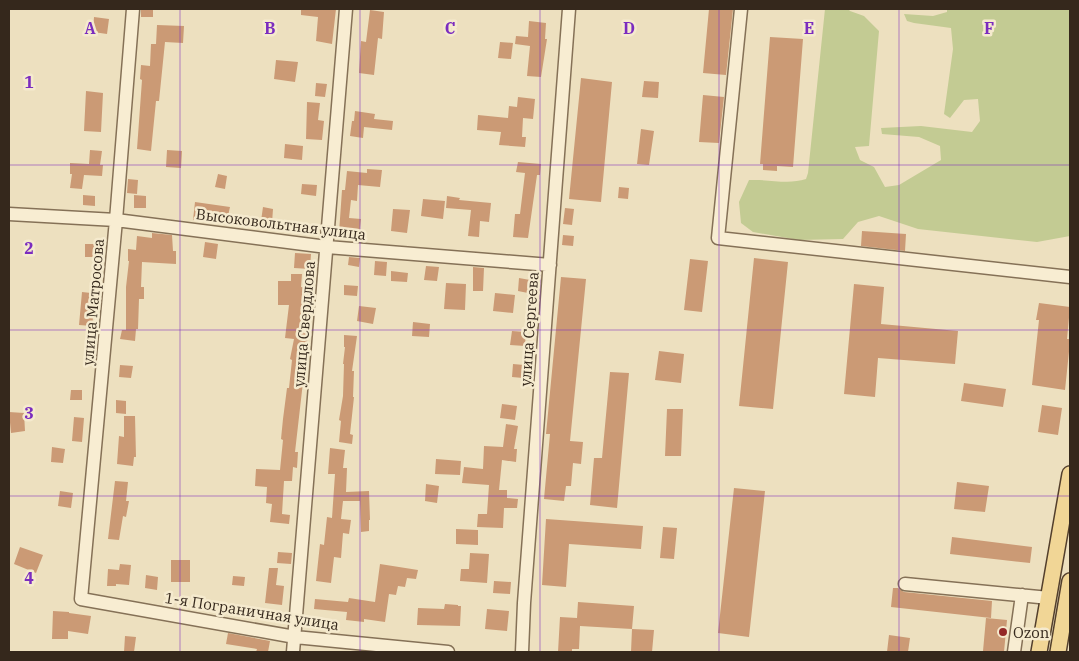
<svg xmlns="http://www.w3.org/2000/svg" width="1079" height="661" viewBox="0 0 1079 661" font-family="'IBM Plex Serif',serif">
<style>
.green{fill:#c3cb93}
.building{fill:#cb9a75}
.lines{fill:none;stroke-linecap:round;stroke-linejoin:round}
.minor-casing{stroke:#857157;stroke-width:15}
.major-casing{stroke:#533f2c;stroke-width:18}
.minor{stroke:#f8edd2;stroke-width:12}
.major{stroke:#f1d696;stroke-width:15}
.grid{fill:none;stroke:#7b2cbf;stroke-width:1;stroke-opacity:0.55}
.poi-dot{fill:#942928;stroke:#f5eace;stroke-width:2}
.labels{text-anchor:middle;dominant-baseline:central;stroke-width:5;stroke-linejoin:round;paint-order:stroke}
.street-label{font-size:15px;fill:#35281c;stroke:#f5eace}
.poi-label{font-size:15px;fill:#35281c;stroke:#f5eace;text-anchor:start}
.grid-label{font-size:16px;text-anchor:middle;font-weight:bold;fill:#7b2cbf;stroke:#f5eace;stroke-width:5;stroke-linejoin:round;paint-order:stroke}
</style>
<rect width="100%" height="100%" fill="#ede0bf"/>
<path class="green" d="M 825,9 L 848,9 L 850,11 L 864,16 L 879,31 L 869,146 L 855,147 L 860,160 L 874,167 L 885,187 L 899,185 L 941,160 L 940,146 L 919,137 L 882,134 L 881,128 L 921,126 L 972,132 L 980,121 L 978,99 L 964,100 L 950,118 L 944,114 L 953,49 L 951,28 L 914,23 L 907,21 L 904,14 L 933,16 L 947,12 L 947,9 L 1070,9 L 1070,236 L 1037,242 L 918,229 L 879,216 L 858,222 L 843,239 L 799,240 L 753,232 L 741,223 L 739,202 L 749,180 C 769,179 788,185 806,179 L 808,173 Z"/>
<path class="building" d="M 141,9 L 153,9 L 153,17 L 141,17 Z
M 301,9 L 336,9 L 332,44 L 316,41 L 318,17 L 301,15 Z
M 709,9 L 733,9 L 726,75 L 703,73 Z
M 370,10 L 384,12 L 382,39 L 378,38 L 374,75 L 359,73 L 361,41 L 366,42 Z
M 94,17 L 109,19 L 107,34 L 93,32 Z
M 529,21 L 546,23 L 545,39 L 547,39 L 541,77 L 527,76 L 530,46 L 515,44 L 516,36 L 528,37 Z
M 157,25 L 184,26 L 183,43 L 165,42 L 159,101 L 156,101 L 151,151 L 137,149 L 142,80 L 140,79 L 141,65 L 150,66 L 151,44 L 156,44 Z
M 770,37 L 803,39 L 793,167 L 777,166 L 777,171 L 763,170 L 763,164 L 760,164 Z
M 500,42 L 513,43 L 511,59 L 498,58 Z
M 276,60 L 298,62 L 295,82 L 274,79 Z
M 581,78 L 612,82 L 601,202 L 569,199 Z
M 644,81 L 659,82 L 658,98 L 642,97 Z
M 316,83 L 327,84 L 325,97 L 315,96 Z
M 86,91 L 103,93 L 101,132 L 84,131 Z
M 703,95 L 724,97 L 719,143 L 699,142 Z
M 518,97 L 535,99 L 533,119 L 523,118 L 522,137 L 526,137 L 525,147 L 499,145 L 501,132 L 477,130 L 478,115 L 508,118 L 509,106 L 517,107 Z
M 307,102 L 320,103 L 318,120 L 324,121 L 322,140 L 306,139 Z
M 355,111 L 375,114 L 374,119 L 393,121 L 392,130 L 364,127 L 363,138 L 350,136 L 352,121 L 354,121 Z
M 641,129 L 654,131 L 649,165 L 637,164 Z
M 285,144 L 303,146 L 302,160 L 284,158 Z
M 90,150 L 102,151 L 100,165 L 103,165 L 102,176 L 84,175 L 82,189 L 70,188 L 72,174 L 70,174 L 70,163 L 89,164 Z
M 167,150 L 182,151 L 181,168 L 166,167 Z
M 518,162 L 541,164 L 540,175 L 537,175 L 528,238 L 513,237 L 515,214 L 520,214 L 525,173 L 516,172 Z
M 367,169 L 382,170 L 380,187 L 358,185 L 357,201 L 351,200 L 349,218 L 361,219 L 359,236 L 339,233 L 342,190 L 345,190 L 347,171 L 367,173 Z
M 218,174 L 227,176 L 225,189 L 215,187 Z
M 128,179 L 138,180 L 137,194 L 127,193 Z
M 302,184 L 317,185 L 316,196 L 301,194 Z
M 619,187 L 629,188 L 628,199 L 618,198 Z
M 83,195 L 95,196 L 95,206 L 83,205 Z
M 134,195 L 146,196 L 146,208 L 134,208 Z
M 447,196 L 460,198 L 459,200 L 491,203 L 489,222 L 480,221 L 479,237 L 468,236 L 471,210 L 446,208 Z
M 423,199 L 445,201 L 443,219 L 421,216 Z
M 195,202 L 230,207 L 228,216 L 203,212 L 202,221 L 193,220 Z
M 263,207 L 273,209 L 272,223 L 261,221 Z
M 565,208 L 574,209 L 572,225 L 563,224 Z
M 393,209 L 410,210 L 407,233 L 391,231 Z
M 862,231 L 906,234 L 905,251 L 861,246 Z
M 152,233 L 172,235 L 173,251 L 176,251 L 176,264 L 142,262 L 141,287 L 144,287 L 144,299 L 139,299 L 138,329 L 136,329 L 135,341 L 120,339 L 122,330 L 126,330 L 126,287 L 129,261 L 128,261 L 128,249 L 136,250 L 137,236 L 152,238 Z
M 563,235 L 574,236 L 573,246 L 562,245 Z
M 205,242 L 218,244 L 216,259 L 203,257 Z
M 85,244 L 96,244 L 96,257 L 85,257 Z
M 295,253 L 311,254 L 310,269 L 294,268 Z
M 349,257 L 360,258 L 359,267 L 348,265 Z
M 754,258 L 788,262 L 773,409 L 739,406 Z
M 690,259 L 708,261 L 702,312 L 684,310 Z
M 375,261 L 387,262 L 386,276 L 374,275 Z
M 426,266 L 439,267 L 437,281 L 424,280 Z
M 473,267 L 484,268 L 483,291 L 473,291 Z
M 391,271 L 408,273 L 407,282 L 391,281 Z
M 291,274 L 302,274 L 301,287 L 309,288 L 309,298 L 305,298 L 303,322 L 308,323 L 307,347 L 295,452 L 298,452 L 297,468 L 293,467 L 292,481 L 284,481 L 282,514 L 290,515 L 289,524 L 270,522 L 272,504 L 266,503 L 267,487 L 255,486 L 256,469 L 280,470 L 283,440 L 281,439 L 283,419 L 287,388 L 289,388 L 292,360 L 290,359 L 294,339 L 285,338 L 289,305 L 278,305 L 278,281 L 291,281 Z
M 561,277 L 586,279 L 570,441 L 583,442 L 581,464 L 573,463 L 571,486 L 566,486 L 564,501 L 544,499 L 550,434 L 546,434 Z
M 519,278 L 530,280 L 528,293 L 518,291 Z
M 446,283 L 466,284 L 465,310 L 444,309 Z
M 854,284 L 884,287 L 881,324 L 958,331 L 955,364 L 878,358 L 875,397 L 844,394 Z
M 344,285 L 358,286 L 357,296 L 344,295 Z
M 82,292 L 91,293 L 90,309 L 94,310 L 92,326 L 79,325 Z
M 495,293 L 515,295 L 513,313 L 493,311 Z
M 1039,303 L 1070,307 L 1067,339 L 1070,339 L 1070,342 L 1065,390 L 1032,385 L 1039,320 L 1036,320 Z
M 359,306 L 376,308 L 373,324 L 357,321 Z
M 413,322 L 430,324 L 429,337 L 412,336 Z
M 512,331 L 526,332 L 525,346 L 510,345 Z
M 344,335 L 357,336 L 352,371 L 354,371 L 353,397 L 354,397 L 350,434 L 353,435 L 352,444 L 339,442 L 341,421 L 339,420 L 343,396 L 344,364 L 343,364 L 345,347 L 344,347 Z
M 659,351 L 684,354 L 681,383 L 655,380 Z
M 513,364 L 524,365 L 523,378 L 512,377 Z
M 120,365 L 133,366 L 131,378 L 119,377 Z
M 610,372 L 629,373 L 617,508 L 590,505 L 594,458 L 602,458 Z
M 964,383 L 1006,389 L 1003,407 L 961,401 Z
M 71,390 L 82,390 L 82,400 L 70,400 Z
M 116,400 L 126,401 L 126,414 L 116,413 Z
M 502,404 L 517,406 L 515,420 L 500,418 Z
M 1042,405 L 1062,408 L 1058,435 L 1038,432 Z
M 667,409 L 683,409 L 681,456 L 665,456 Z
M 9,412 L 24,413 L 25,431 L 11,433 Z
M 124,416 L 135,416 L 136,457 L 134,457 L 133,466 L 117,464 L 119,436 L 124,437 Z
M 74,417 L 84,418 L 82,442 L 72,441 Z
M 506,424 L 518,426 L 514,449 L 517,449 L 516,462 L 502,460 L 499,490 L 507,490 L 507,498 L 518,499 L 517,508 L 504,508 L 503,528 L 477,527 L 478,514 L 487,514 L 489,485 L 462,483 L 464,467 L 483,469 L 484,446 L 503,447 Z
M 52,447 L 65,449 L 63,463 L 51,462 Z
M 330,448 L 345,450 L 343,468 L 347,468 L 346,492 L 369,491 L 370,520 L 369,520 L 369,531 L 361,532 L 360,501 L 343,501 L 341,519 L 351,520 L 349,534 L 343,533 L 341,558 L 334,557 L 331,583 L 316,581 L 320,544 L 324,545 L 327,517 L 332,518 L 335,474 L 328,474 Z
M 436,459 L 461,461 L 460,475 L 435,474 Z
M 115,481 L 128,482 L 126,501 L 129,501 L 126,517 L 123,516 L 119,540 L 108,539 Z
M 957,482 L 989,486 L 985,512 L 954,509 Z
M 426,484 L 439,486 L 437,503 L 425,501 Z
M 734,488 L 765,491 L 749,637 L 718,633 Z
M 60,491 L 73,493 L 71,508 L 58,506 Z
M 546,519 L 643,526 L 641,549 L 569,544 L 566,587 L 542,585 Z
M 663,527 L 677,528 L 674,559 L 660,558 Z
M 456,529 L 478,530 L 478,545 L 456,544 Z
M 952,537 L 1032,547 L 1030,563 L 950,554 Z
M 20,547 L 43,555 L 36,573 L 14,564 Z
M 278,552 L 292,553 L 291,564 L 277,563 Z
M 470,553 L 489,554 L 487,583 L 460,581 L 461,569 L 469,569 Z
M 171,560 L 190,560 L 190,582 L 171,582 Z
M 120,564 L 131,565 L 129,585 L 116,584 L 116,586 L 107,586 L 108,569 L 119,570 Z
M 380,564 L 418,570 L 416,579 L 407,578 L 405,587 L 398,586 L 396,595 L 389,594 L 385,622 L 364,619 L 364,622 L 346,620 L 347,612 L 314,609 L 315,599 L 348,602 L 349,598 L 375,602 Z
M 269,568 L 278,568 L 276,585 L 284,586 L 282,605 L 265,603 Z
M 146,575 L 158,577 L 157,590 L 145,588 Z
M 233,576 L 245,577 L 244,586 L 232,585 Z
M 494,581 L 511,582 L 510,594 L 493,593 Z
M 893,588 L 898,588 L 904,592 L 992,601 L 991,618 L 891,607 Z
M 578,602 L 634,606 L 632,629 L 580,626 L 579,649 L 572,649 L 572,652 L 558,652 L 560,617 L 577,618 Z
M 445,604 L 458,605 L 458,606 L 461,606 L 460,626 L 417,625 L 418,608 L 444,609 Z
M 487,609 L 509,611 L 507,631 L 485,629 Z
M 53,611 L 69,612 L 69,613 L 91,616 L 88,634 L 68,631 L 68,639 L 52,639 Z
M 986,618 L 1007,620 L 1004,652 L 983,651 Z
M 632,629 L 654,630 L 652,652 L 631,652 Z
M 228,633 L 270,641 L 268,652 L 256,652 L 257,649 L 226,644 Z
M 889,635 L 910,638 L 908,652 L 887,652 Z
M 125,636 L 136,637 L 134,652 L 124,652 Z"/>
<g class="lines">
<defs>
<path id="minor" d="M 133,9 L 116,220 L 81,599 L 295,637 L 448,652
M 741,9 L 718,238 L 1070,277
M 9,214 L 116,220 L 327,247 L 550,265
M 905,584 L 1049,598
M 293,652 L 346,9
M 522,652 L 524,603 L 569,9
M 1014,652 L 1022,595"/>
<path id="major" d="M 1039,652 L 1070,474
M 1058,652 L 1070,581"/>
</defs>
<use href="#minor" class="minor-casing"/>
<use href="#major" class="major-casing"/>
<use href="#minor" class="minor"/>
<use href="#major" class="major"/>
</g>
<path class="grid" d="M 180,9 L 180,652M 360,9 L 360,652M 540,9 L 540,652M 719,9 L 719,652M 899,9 L 899,652M 9,165 L 1070,165M 9,330 L 1070,330M 9,496 L 1070,496"/>
<circle class="poi-dot" cx="1003" cy="632" r="5"/>
<g class="labels">
<g class="street-label">
<text transform="translate(281 224) rotate(7)">Высоковольтная улица</text>
<text transform="translate(93 302) rotate(-85)">улица Матросова</text>
<text transform="translate(304 324) rotate(-85)">улица Свердлова</text>
<text transform="translate(529 329) rotate(-86)">улица Сергеева</text>
<text transform="translate(252 611) rotate(9)">1-я Пограничная улица</text>
</g>
<g class="poi-label">
<text x="1013" y="632">Ozon</text>
</g>
</g>
<g class="grid-label">
<text x="90" y="34">A</text>
<text x="270" y="34">B</text>
<text x="450" y="34">C</text>
<text x="629" y="34">D</text>
<text x="809" y="34">E</text>
<text x="989" y="34">F</text>
<text x="29" y="88">1</text>
<text x="29" y="254">2</text>
<text x="29" y="419">3</text>
<text x="29" y="584">4</text>
</g>
<rect width="1079" height="661" fill="none" stroke="#35281c" stroke-width="20"/>
</svg>
